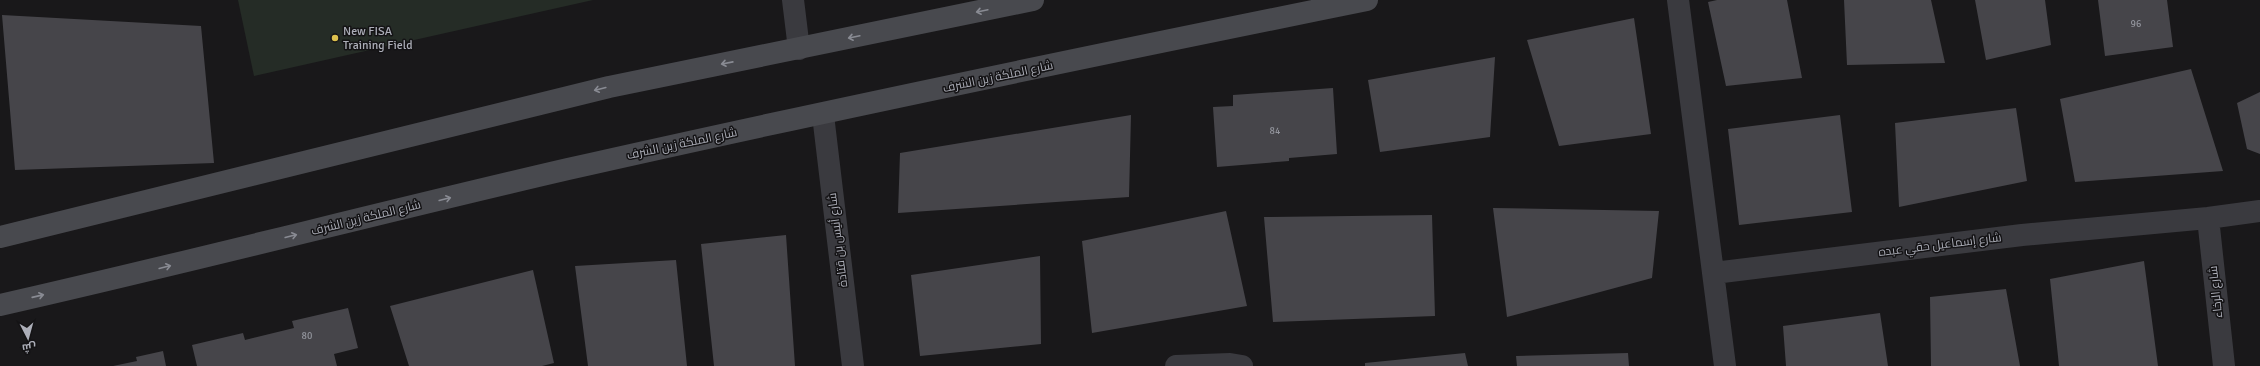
<svg xmlns="http://www.w3.org/2000/svg" width="2260" height="366" viewBox="0 0 2260 366" font-family="Signika,Cairo,sans-serif">
<style>
.green{fill:#252c26}
.building{fill:#46454a}
.lines{fill:none;stroke-linecap:round;stroke-linejoin:round}
.street{stroke:#3a3a3f;stroke-width:22}
.secondary{stroke:#48494e;stroke-width:22}
.oneway{stroke:#898b93}
.poi-dot{fill:#ddc14d;stroke:#141315;stroke-width:1.5}
.labels{text-anchor:middle;dominant-baseline:central;stroke-width:3;stroke-linejoin:round;paint-order:stroke}
.number-label{font-size:10px;fill:#92949c}
.poi-label{font-size:12px;fill:#acaeb8;stroke:#141315;text-anchor:start}
.street-label{font-size:12px;fill:#acaeb8;stroke:#141315}
</style>
<rect width="100%" height="100%" fill="#19181a"/>
<path class="green" d="M 238,0 L 593,0 L 254,76 Z"/>
<path class="building" d="M 1717,0 L 1787,0 L 1802,78 L 1726,86 L 1708,2 Z
M 1844,0 L 1931,0 L 1945,63 L 1847,65 Z
M 1975,0 L 2045,0 L 2051,45 L 1986,60 Z
M 2098,0 L 2167,0 L 2173,47 L 2105,56 Z
M 2,15 L 201,26 L 214,163 L 15,170 Z
M 1634,18 L 1651,134 L 1559,146 L 1527,40 Z
M 1495,57 L 1490,137 L 1380,152 L 1368,80 Z
M 2191,69 L 2223,171 L 2075,182 L 2060,99 Z
M 1333,88 L 1337,154 L 1289,158 L 1289,161 L 1217,167 L 1213,107 L 1233,106 L 1233,95 Z
M 2260,92 L 2260,154 L 2247,149 L 2237,103 Z
M 2016,108 L 2027,181 L 1899,207 L 1895,123 Z
M 1131,115 L 1129,197 L 898,213 L 900,153 Z
M 1840,115 L 1852,212 L 1739,225 L 1728,129 Z
M 1493,208 L 1659,211 L 1652,278 L 1507,317 Z
M 1226,211 L 1247,306 L 1092,333 L 1082,241 Z
M 1432,215 L 1435,316 L 1273,322 L 1264,217 Z
M 786,235 L 795,366 L 714,366 L 701,244 Z
M 1040,256 L 1041,344 L 920,356 L 911,275 Z
M 676,260 L 687,366 L 588,366 L 575,266 Z
M 2144,261 L 2158,366 L 2059,366 L 2050,279 Z
M 533,270 L 554,363 L 542,366 L 409,366 L 390,306 Z
M 2006,289 L 2020,366 L 1931,366 L 1930,297 Z
M 348,308 L 358,348 L 334,354 L 337,366 L 197,366 L 192,345 L 243,333 L 245,340 L 294,328 L 292,321 Z
M 1880,313 L 1888,366 L 1786,366 L 1783,326 Z
M 163,351 L 166,366 L 113,366 L 137,361 L 136,357 Z
M 1465,353 L 1468,366 L 1365,366 L 1365,363 Z
M 1628,353 L 1629,366 L 1517,366 L 1516,356 Z"/>
<g class="lines">
<path class="street" d="M 793,0 L 799,49
M 1678,0 L 1725,366
M 823,115 L 853,366
M 2208,218 L 2224,366
M 1714,273 L 2022,235 L 2208,218 L 2260,211
M 1176,366 L 1230,364 L 1242,366"/>
<path class="secondary" d="M 0,237 L 609,87 L 1033,0
M 0,305 C 190,262 378,213 568,169 C 833,109 1100,54 1367,0"/>
</g>
<defs><path id="oneway-shaft" d="M-6 0H5M1.5-3L5.5 0L1.5 3" fill="none" stroke-width="1.6" stroke-linecap="round" stroke-linejoin="round"/></defs>
<g class="oneway">
<use href="#oneway-shaft" transform="translate(982 11) rotate(168)"/>
<use href="#oneway-shaft" transform="translate(854 37) rotate(168)"/>
<use href="#oneway-shaft" transform="translate(727 63) rotate(169)"/>
<use href="#oneway-shaft" transform="translate(600 89) rotate(166)"/>
<use href="#oneway-shaft" transform="translate(445 199) rotate(-14)"/>
<use href="#oneway-shaft" transform="translate(291 236) rotate(-14)"/>
<use href="#oneway-shaft" transform="translate(165 267) rotate(-14)"/>
<use href="#oneway-shaft" transform="translate(38 296) rotate(-13)"/>
</g>
<circle class="poi-dot" cx="335" cy="38" r="4"/>
<g class="labels">
<g class="number-label">
<text x="2136" y="24">96</text>
<text x="1275" y="131">84</text>
<text x="307" y="336">80</text>
</g>
<g class="poi-label">
<text x="343" y="31">New FISA<tspan x="343" dy="14">Training Field</tspan></text>
</g>
<g class="street-label">
<text transform="translate(998 77) rotate(-12)">شارع الملكة زين الشرف</text>
<text transform="translate(682 144) rotate(-12)">شارع الملكة زين الشرف</text>
<text transform="translate(366 218) rotate(-14)">شارع الملكة زين الشرف</text>
<text transform="translate(838 240) rotate(-97)">شارع أنيس بن قتادة</text>
<text transform="translate(1940 245) rotate(-7)">شارع إسماعيل حقي عبده</text>
<text transform="translate(2216 292) rotate(-96)">شارع الرخاء</text>
</g>
</g>
<g transform="translate(28 338) rotate(174)" stroke="#141315" stroke-width="3" paint-order="stroke">
<path d="M0-3L7 15L0 10L-7 15Z" fill="#acaeb8"/>
<text y="-6" font-size="11" font-weight="bold" text-anchor="middle" fill="#acaeb8">ش</text>
</g>
</svg>
